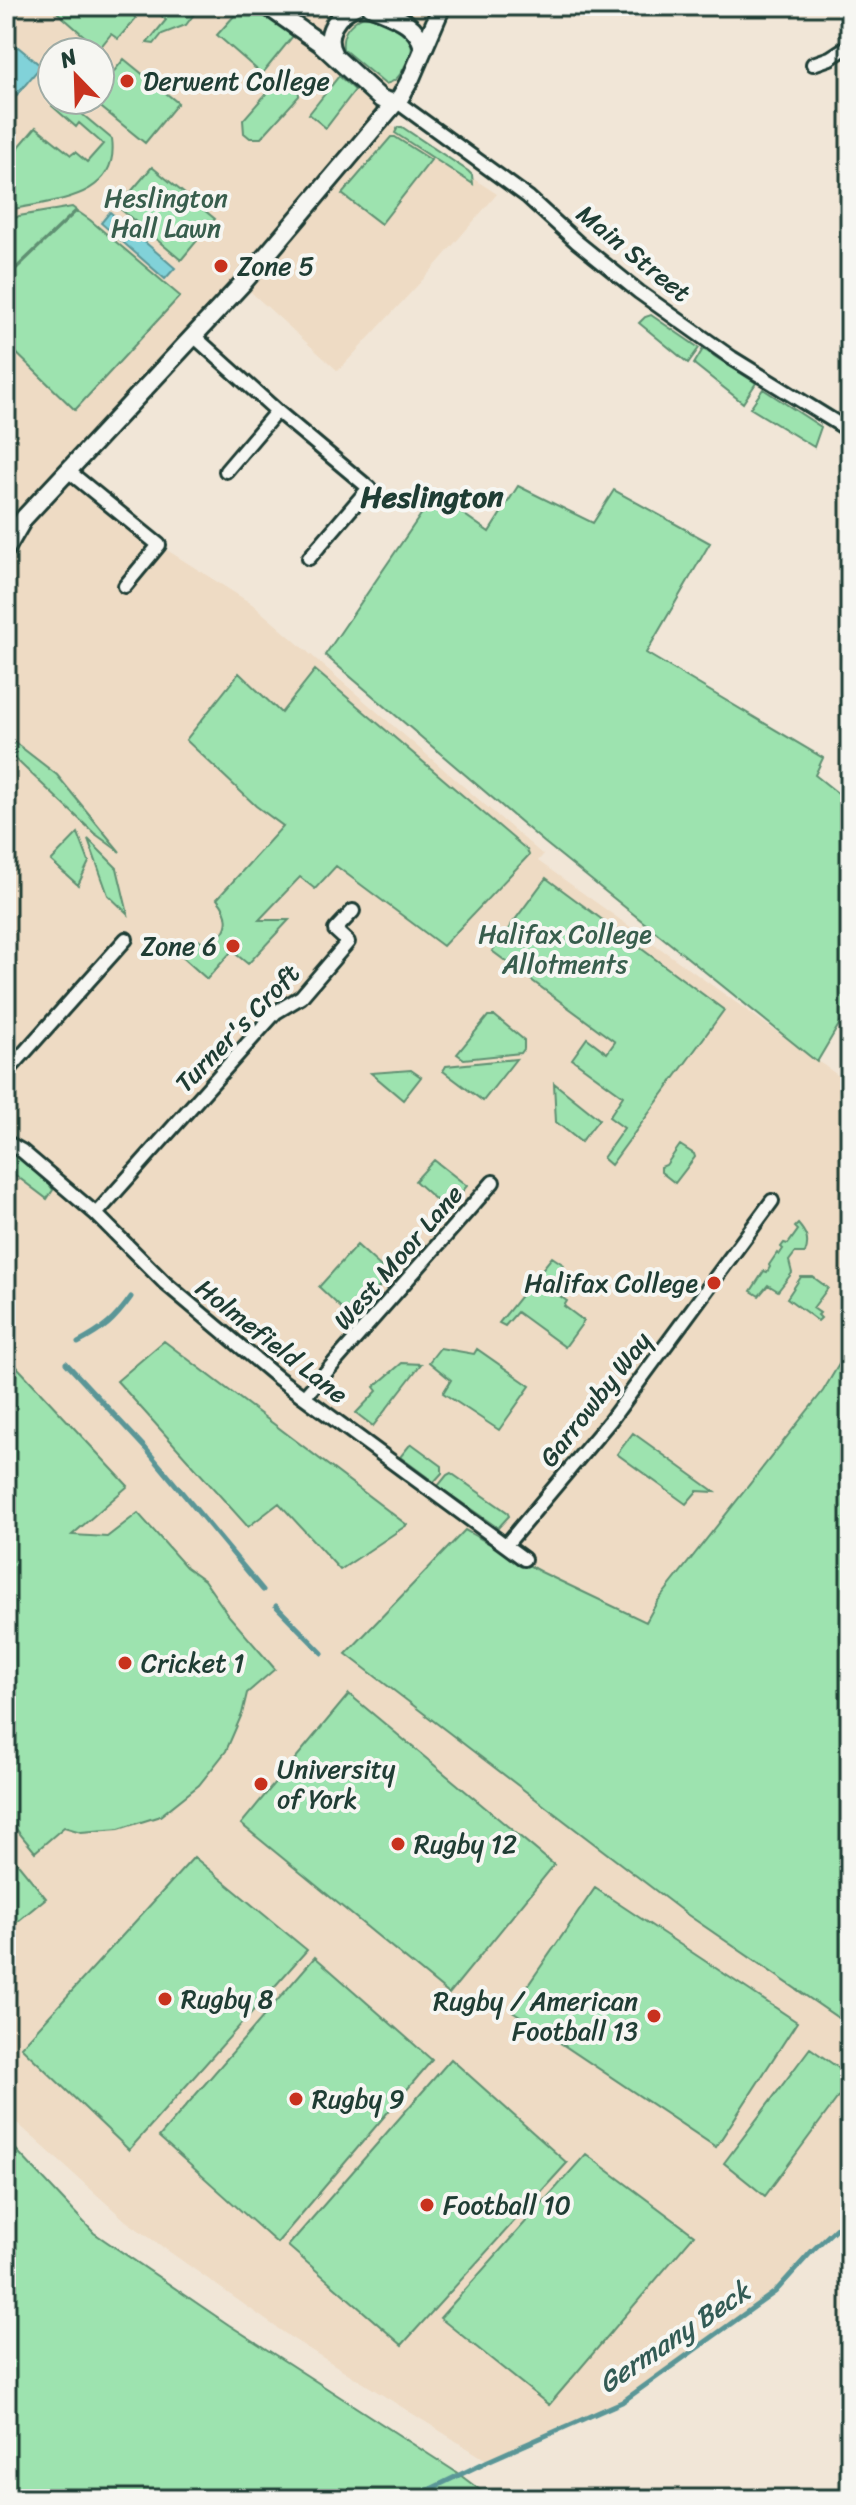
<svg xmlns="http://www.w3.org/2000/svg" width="856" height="2505" viewBox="0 0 856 2505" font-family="Sriracha,sans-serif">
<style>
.built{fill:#eedbc4;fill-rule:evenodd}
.green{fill:#9de3af;stroke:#5e9072;stroke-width:2}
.water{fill:#81d2d9;stroke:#5a9697;stroke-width:2}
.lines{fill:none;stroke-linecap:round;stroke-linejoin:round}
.stream{stroke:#5a9697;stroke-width:5}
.minor-casing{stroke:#1f3d34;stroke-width:18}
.tertiary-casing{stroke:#1f3d34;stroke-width:22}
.minor{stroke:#f6f6f2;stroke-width:12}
.tertiary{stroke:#f6f6f2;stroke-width:16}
.poi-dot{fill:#c8321e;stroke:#f6f6f2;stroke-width:3}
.labels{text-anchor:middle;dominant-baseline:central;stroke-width:8;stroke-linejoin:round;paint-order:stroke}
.poi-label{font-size:26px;fill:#1f3d34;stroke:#f6f6f2;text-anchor:start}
.park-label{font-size:26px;fill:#385e4d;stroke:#f6f6f2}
.street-label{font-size:26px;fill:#1f3d34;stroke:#f6f6f2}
.water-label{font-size:28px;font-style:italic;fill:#335b55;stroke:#f6f6f2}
.quarter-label{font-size:30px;font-weight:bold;fill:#1f3d34;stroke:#f6f6f2}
</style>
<rect width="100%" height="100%" fill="#f1e6d7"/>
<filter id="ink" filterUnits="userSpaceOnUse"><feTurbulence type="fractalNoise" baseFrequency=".0125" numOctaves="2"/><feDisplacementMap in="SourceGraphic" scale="16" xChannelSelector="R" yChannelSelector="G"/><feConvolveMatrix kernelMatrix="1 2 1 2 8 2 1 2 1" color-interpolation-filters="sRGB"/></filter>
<g filter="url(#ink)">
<path class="built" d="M 6,6 L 432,6 L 399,79 L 377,116 L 497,194 L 429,273 L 338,371 L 242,284 L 68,470 L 159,545 L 252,604 L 543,855 L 538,861 L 850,1084 L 850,1346 L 823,1391 L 657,1602 L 646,1623 L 541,1572 L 465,1530 L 685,1913 L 850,2026 L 850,2215 L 812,2251 L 775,2292 L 622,2402 L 488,2461 L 290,2337 L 126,2221 L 6,2113 ZM 52,52 L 100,52 L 100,100 L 52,100 Z"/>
<path class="green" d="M 50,6 L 108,6 L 118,15 L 124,7 L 136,18 L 118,39 L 111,34 L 99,49 Z
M 151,6 L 200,6 L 186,25 L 162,34 L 154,44 L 147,43 L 166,20 Z
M 243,6 L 255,6 L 293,36 L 262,74 L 217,35 Z
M 363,16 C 378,18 407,28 411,44 C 414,52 407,61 404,68 C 399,77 395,82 385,84 L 343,49 C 341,33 349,24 363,16 Z
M 124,59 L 178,103 L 145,143 L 92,100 L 100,100 L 100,88 Z
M 339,76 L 355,90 L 326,128 L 309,114 Z
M 291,77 L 298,83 L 299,96 L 261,138 L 250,138 L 244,133 L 243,120 L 280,78 Z
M 57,100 L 65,100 L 112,139 C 120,198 55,200 14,209 L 6,214 L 6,162 L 36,127 L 71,155 L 75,152 L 87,162 L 103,144 L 79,123 L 76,127 L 52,106 Z
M 398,127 L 402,127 L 468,171 L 472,175 L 473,184 L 395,133 Z
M 391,137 L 395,137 L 431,160 L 381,224 L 342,194 Z
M 152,167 L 215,219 L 181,260 L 118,207 Z
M 72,207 L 76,210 L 6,277 L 6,224 L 19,216 Z
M 77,211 L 90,220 L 180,296 L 75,410 L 8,345 L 6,347 L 6,279 Z
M 651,315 L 699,348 L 688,363 L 639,323 L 645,317 Z
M 703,349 L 756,383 L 743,403 L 694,364 Z
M 763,389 L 821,427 L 814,447 L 750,408 Z
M 518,486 L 593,523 L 614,490 L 710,543 L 646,653 L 823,758 L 815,775 L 850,803 L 850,1006 L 817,1062 L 544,842 L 325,655 L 435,494 L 489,532 Z
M 315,670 L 527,850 L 529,855 L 443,946 L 336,866 L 315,889 L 300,877 L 259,920 L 289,920 L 248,964 L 232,951 L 207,979 L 179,954 L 179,951 L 191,939 L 209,942 C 231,933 231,915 217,899 L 283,826 L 256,806 L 186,740 L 239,673 L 281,713 Z
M 8,737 L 57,775 L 120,852 L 94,833 L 6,750 Z
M 78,833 L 89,862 L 78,885 L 51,861 Z
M 88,839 L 117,868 L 128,914 L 108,895 Z
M 546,878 L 724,1010 L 611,1165 L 603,1158 L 624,1128 L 609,1117 L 623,1096 L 572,1059 L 587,1038 L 607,1053 L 615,1042 L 492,951 Z
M 488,1016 L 495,1016 L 524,1040 L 524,1049 L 521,1053 L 464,1059 L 457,1054 Z
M 516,1059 L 483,1101 L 443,1071 L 446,1066 Z
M 411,1070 L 421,1077 L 403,1100 L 371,1073 Z
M 554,1083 L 599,1119 L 581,1142 L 556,1122 Z
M 680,1145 L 694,1154 L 695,1157 L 675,1183 L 661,1172 L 661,1167 L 666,1165 Z
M 6,1149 C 22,1159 44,1173 53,1190 L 47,1199 L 6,1168 Z
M 434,1160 L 467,1186 L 447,1210 L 415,1181 Z
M 798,1224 C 806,1233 810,1241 805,1253 L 795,1253 L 789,1261 L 792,1273 L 778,1291 L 768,1285 L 759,1296 L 751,1291 L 764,1271 L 767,1272 L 770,1267 L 769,1265 L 777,1253 L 779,1255 L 783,1249 L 781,1247 L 784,1243 L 788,1244 L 798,1230 L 795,1227 Z
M 357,1245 L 390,1275 L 352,1318 L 319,1287 Z
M 552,1257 L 564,1265 L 548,1288 L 567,1301 L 564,1306 L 584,1321 L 565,1347 L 517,1312 L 505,1326 L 499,1323 Z
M 801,1277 L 813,1277 L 828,1288 L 813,1308 L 820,1313 L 818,1315 L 821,1318 L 818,1321 L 787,1298 Z
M 164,1341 L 407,1525 L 340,1570 L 279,1503 L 248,1527 L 117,1381 Z
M 850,1346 L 850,2026 L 685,1913 L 346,1654 L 465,1530 L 541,1572 L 646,1622 L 657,1602 L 823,1391 Z
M 440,1348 L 474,1354 L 477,1349 L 530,1386 L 499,1430 L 443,1393 L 451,1380 L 429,1362 Z
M 6,1355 L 128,1486 L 72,1535 L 107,1537 L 138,1513 L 186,1567 L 204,1580 L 229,1616 L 275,1669 L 247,1693 L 242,1714 L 226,1751 L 199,1785 L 160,1816 L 119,1829 L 81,1832 L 64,1827 L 35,1852 L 6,1817 Z
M 402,1363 L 421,1364 L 373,1426 L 356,1413 L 377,1391 L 374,1387 Z
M 633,1433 L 715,1492 L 697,1491 L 686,1504 L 617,1454 Z
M 412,1444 L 442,1466 L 442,1473 L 434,1482 L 400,1457 L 409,1446 Z
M 451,1473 L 507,1512 L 509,1516 L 498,1528 L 438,1486 L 447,1475 Z
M 349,1694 L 554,1865 L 449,1994 L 241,1824 Z
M 6,1849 L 46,1898 L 6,1931 Z
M 194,1857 L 307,1950 L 129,2150 L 21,2047 Z
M 595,1888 L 797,2022 L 716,2147 L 511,2010 Z
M 315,1957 L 432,2060 L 277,2243 L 159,2137 Z
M 810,2048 L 850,2076 L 850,2081 L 765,2196 L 724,2163 Z
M 451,2059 L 567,2163 L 402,2345 L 288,2246 Z
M 6,2139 L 94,2233 L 229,2325 L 456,2472 L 492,2499 L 6,2499 Z
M 586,2154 L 694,2235 L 549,2405 L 440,2318 Z"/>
<path class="water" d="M 6,37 L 41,66 L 6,108 Z
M 110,212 L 175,268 L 165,279 L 101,223 Z"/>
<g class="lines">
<path class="stream" d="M 78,1343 C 104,1329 114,1321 131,1297
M 66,1363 L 146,1449 L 263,1590
M 276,1606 L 322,1653
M 410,2499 L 488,2461 L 622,2402 L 775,2292 L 812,2251 L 850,2215"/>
<defs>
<path id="minor" d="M 813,64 L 830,58 L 850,45
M 396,101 L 528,197 L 577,242 L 639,292 L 732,358 L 850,431
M 195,337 L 277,411 L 369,488 L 309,558
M 67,470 L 159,545 L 125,586
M 226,471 L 277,411
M 6,522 L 16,531
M 6,1073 L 126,939
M 6,1142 L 22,1151 L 96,1214 L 165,1283 L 278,1378 L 524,1559
M 96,1214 L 256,1034 L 276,1012 L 301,997 L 348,942 L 335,930 L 353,911
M 305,1396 L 493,1182
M 506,1545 L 610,1421 L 772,1201"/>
<path id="tertiary" d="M 267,6 L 320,43 L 381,99 L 394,103
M 370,6 C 392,16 416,21 423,47
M 333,53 C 323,34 337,14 356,6
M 6,549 L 24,518 L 242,284 L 401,96 L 411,78 L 442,6"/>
</defs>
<use href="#minor" class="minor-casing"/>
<use href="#tertiary" class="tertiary-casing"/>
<use href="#minor" class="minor"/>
<use href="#tertiary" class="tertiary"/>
</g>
</g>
<g class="poi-dot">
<circle cx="127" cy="81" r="8"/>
<circle cx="221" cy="266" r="8"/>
<circle cx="233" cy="946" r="8"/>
<circle cx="714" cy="1283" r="8"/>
<circle cx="125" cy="1663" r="8"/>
<circle cx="261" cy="1784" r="8"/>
<circle cx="398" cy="1844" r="8"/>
<circle cx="165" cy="1999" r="8"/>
<circle cx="654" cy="2016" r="8"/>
<circle cx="296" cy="2099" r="8"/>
<circle cx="427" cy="2205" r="8"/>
</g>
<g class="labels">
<g class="poi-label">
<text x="143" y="81">Derwent College</text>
<text x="237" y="266">Zone 5</text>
<text x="217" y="946" text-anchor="end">Zone 6</text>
<text x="698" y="1283" text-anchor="end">Halifax College</text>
<text x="141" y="1663">Cricket 1</text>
<text x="277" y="1769">University<tspan x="277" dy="30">of York</tspan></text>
<text x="414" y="1844">Rugby 12</text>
<text x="181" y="1999">Rugby 8</text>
<text x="638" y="2001" text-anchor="end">Rugby / American<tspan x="638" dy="30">Football 13</tspan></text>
<text x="312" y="2099">Rugby 9</text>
<text x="443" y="2205">Football 10</text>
</g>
<g class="park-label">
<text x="166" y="198">Heslington<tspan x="166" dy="30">Hall Lawn</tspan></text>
<text x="565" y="934">Halifax College<tspan x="565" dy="30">Allotments</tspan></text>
</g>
<g class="street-label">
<text transform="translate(634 253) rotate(39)">Main Street</text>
<text transform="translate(237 1028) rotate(-46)">Turner's Croft</text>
<text transform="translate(398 1257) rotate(-49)">West Moor Lane</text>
<text transform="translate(272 1341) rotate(38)">Holmefield Lane</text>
<text transform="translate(595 1399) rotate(-52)">Garrowby Way</text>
</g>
<g class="water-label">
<text transform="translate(674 2337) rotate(-34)">Germany Beck</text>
</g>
<g class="quarter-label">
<text x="432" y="497">Heslington</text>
</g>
</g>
<rect width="856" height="2505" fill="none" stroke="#f6f6f2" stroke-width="32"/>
<rect x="16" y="16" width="824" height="2473" fill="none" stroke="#1f3d34" stroke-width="3" filter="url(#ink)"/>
<g transform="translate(76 76) rotate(337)"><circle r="38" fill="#f6f6f2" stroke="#a0aca6" stroke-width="2"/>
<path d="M0-6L14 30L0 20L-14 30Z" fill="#c8321e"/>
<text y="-12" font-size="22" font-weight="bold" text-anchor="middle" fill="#1f3d34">N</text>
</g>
</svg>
